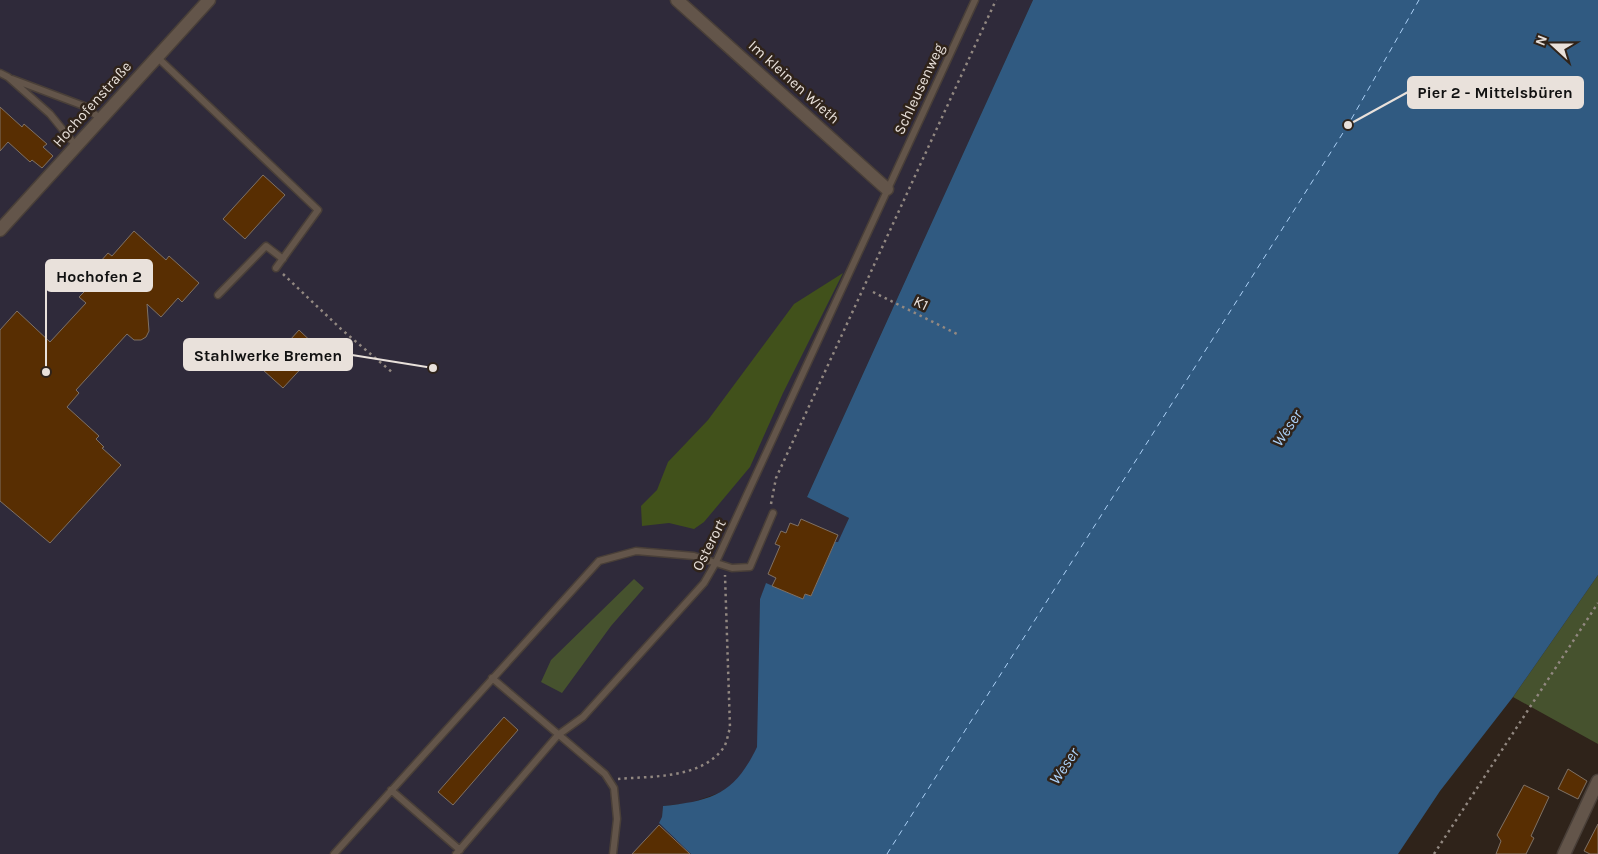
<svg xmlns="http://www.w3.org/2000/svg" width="1598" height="854" viewBox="0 0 1598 854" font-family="Karla,sans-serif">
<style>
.industrial{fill:#2f2a3a}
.green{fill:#46522e}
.forest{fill:#41511b}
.water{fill:#305a81}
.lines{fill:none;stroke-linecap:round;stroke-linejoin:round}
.ferry{stroke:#aacff5;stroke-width:1;stroke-dasharray:6 5;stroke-linecap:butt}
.building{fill:#582e02;stroke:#7f7165}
.service-casing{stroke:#493f38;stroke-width:9}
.minor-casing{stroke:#493f38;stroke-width:15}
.path{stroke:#928881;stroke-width:2.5;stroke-dasharray:2.5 4;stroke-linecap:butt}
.service{stroke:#63554a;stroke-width:6}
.minor{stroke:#63554a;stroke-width:12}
.labels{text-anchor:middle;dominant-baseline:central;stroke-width:5;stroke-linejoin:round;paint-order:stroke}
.street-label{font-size:15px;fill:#e9e1db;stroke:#2f231a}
.water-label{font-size:16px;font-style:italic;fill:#aacff5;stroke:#2f231a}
.leader{fill:none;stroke:#e9e1db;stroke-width:2}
.callout-dot{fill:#e9e1db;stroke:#2f231a;stroke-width:2}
.callout{fill:#e9e1db;stroke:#e9e1db;stroke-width:2}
.callout-label{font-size:16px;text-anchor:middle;font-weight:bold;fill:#111}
</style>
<rect width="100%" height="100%" fill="#2f231a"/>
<path class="industrial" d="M 0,0 L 1033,0 L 807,497 L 849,518 L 838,543 L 835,542 L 811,596 L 803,599 L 766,584 L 760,599 L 758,747 L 747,768 L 735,783 L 719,793 L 690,803 L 663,806 L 662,817 L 691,854 L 0,854 Z"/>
<path class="green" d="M 1598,575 L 1598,744 L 1513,697 Z
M 634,579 L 644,588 L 611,626 L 562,693 L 541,682 L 551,660 Z"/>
<path class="forest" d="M 843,273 L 783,393 L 750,467 L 704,522 L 694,529 L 669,523 L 642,526 L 641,506 L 657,490 L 668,462 L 708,420 L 794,304 Z"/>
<path class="water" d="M 1033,0 L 1598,0 L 1598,575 L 1513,697 L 1440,791 L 1398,854 L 691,854 L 659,823 L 662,817 L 663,806 C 713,801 735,793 757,747 L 760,599 L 766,583 L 803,599 L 805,594 L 811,596 L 835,542 L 838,542 L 849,518 L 807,497 Z"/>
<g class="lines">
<path class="ferry" d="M 887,854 L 1348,125 L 1419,0"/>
</g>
<path class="building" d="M 0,107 L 22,127 L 24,124 L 47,144 L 43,147 L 53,156 L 42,168 L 32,160 L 30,162 L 8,142 L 0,151 Z
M 263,175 L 285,195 L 245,239 L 223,219 Z
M 134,231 L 166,260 L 169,256 L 199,283 L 182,302 L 178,298 L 161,317 L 147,304 L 149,331 L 146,337 L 141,340 L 134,340 L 127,334 L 76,390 L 79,393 L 67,407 L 99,436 L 96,439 L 104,447 L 102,448 L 121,465 L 50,543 L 0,501 L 0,330 L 17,311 L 50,342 L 86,303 L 79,297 L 89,287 L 83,281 L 108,253 L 112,256 Z
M 299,330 L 319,349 L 283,388 L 263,370 Z
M 801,519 L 838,535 L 811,596 L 805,594 L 803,599 L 772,586 L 776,578 L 768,574 L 780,546 L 775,544 L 781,531 L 786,533 L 790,523 L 798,526 Z
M 504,717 L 518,730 L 453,805 L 438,792 Z
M 1568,769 L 1587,781 L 1578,799 L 1558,789 Z
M 1524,785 L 1549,797 L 1531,836 L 1534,838 L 1526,854 L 1496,854 L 1501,841 L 1497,835 Z
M 1598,824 L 1598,854 L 1590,854 L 1584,851 Z
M 659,825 L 690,854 L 632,854 Z"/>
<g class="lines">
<defs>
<path id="service" d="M 157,57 L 318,210 L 276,268
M 0,73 L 8,77 L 50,114 L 76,146
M 12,79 L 84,106 L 101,119
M 218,295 L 266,246 L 283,259
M 492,678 L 605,774 L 614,788 L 617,819 L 613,854
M 391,790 L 460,850
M 334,854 L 599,561 L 636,551 L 694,556 L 732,568 L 750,567 L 773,513
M 456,854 L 558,735 L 583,717 L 704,583 L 715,564 L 975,0"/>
<path id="minor" d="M 677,0 L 887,189
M 0,230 L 209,0
M 1564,854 L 1598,781"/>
</defs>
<use href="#service" class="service-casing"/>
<use href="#minor" class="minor-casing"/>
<path class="path" d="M 283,274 L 341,329 L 393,373
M 873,292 L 959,335
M 771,504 L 776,478 L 996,0
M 618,779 C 652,776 702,779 724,747 C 727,742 728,734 730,728 L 725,575
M 1434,854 L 1598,603"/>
<use href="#service" class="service"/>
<use href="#minor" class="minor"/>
</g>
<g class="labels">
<g class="street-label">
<text transform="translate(794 82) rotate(42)">Im kleinen Wieth</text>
<text transform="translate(919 89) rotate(-65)">Schleusenweg</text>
<text transform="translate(92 104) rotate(-48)">Hochofenstraße</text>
<text transform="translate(921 303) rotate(26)">K1</text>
<text transform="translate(709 545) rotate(-63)">Osterort</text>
</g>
<g class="water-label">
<text transform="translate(1287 428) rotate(-56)">Weser</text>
<text transform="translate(1064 766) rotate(-56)">Weser</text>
</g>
</g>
<path class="leader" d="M1348 125L1408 92M46 372L46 276M433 368L352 355"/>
<g class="callout-dot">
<circle cx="1348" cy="125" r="5"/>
<circle cx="46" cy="372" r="5"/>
<circle cx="433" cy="368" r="5"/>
</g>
<g class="callout">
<rect x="1408" y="77" width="175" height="31" rx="5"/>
<rect x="46" y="260" width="106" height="31" rx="5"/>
<rect x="184" y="339" width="168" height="31" rx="5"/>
</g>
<g class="callout-label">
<text x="1495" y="98">Pier 2 - Mittelsbüren</text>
<text x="99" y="282">Hochofen 2</text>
<text x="268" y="361">Stahlwerke Bremen</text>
</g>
<g transform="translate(1553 45) rotate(291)" stroke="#2f231a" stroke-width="4" paint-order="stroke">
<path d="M0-4L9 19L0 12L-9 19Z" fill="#e9e1db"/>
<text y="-8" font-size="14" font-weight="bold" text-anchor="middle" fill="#e9e1db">N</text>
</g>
</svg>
